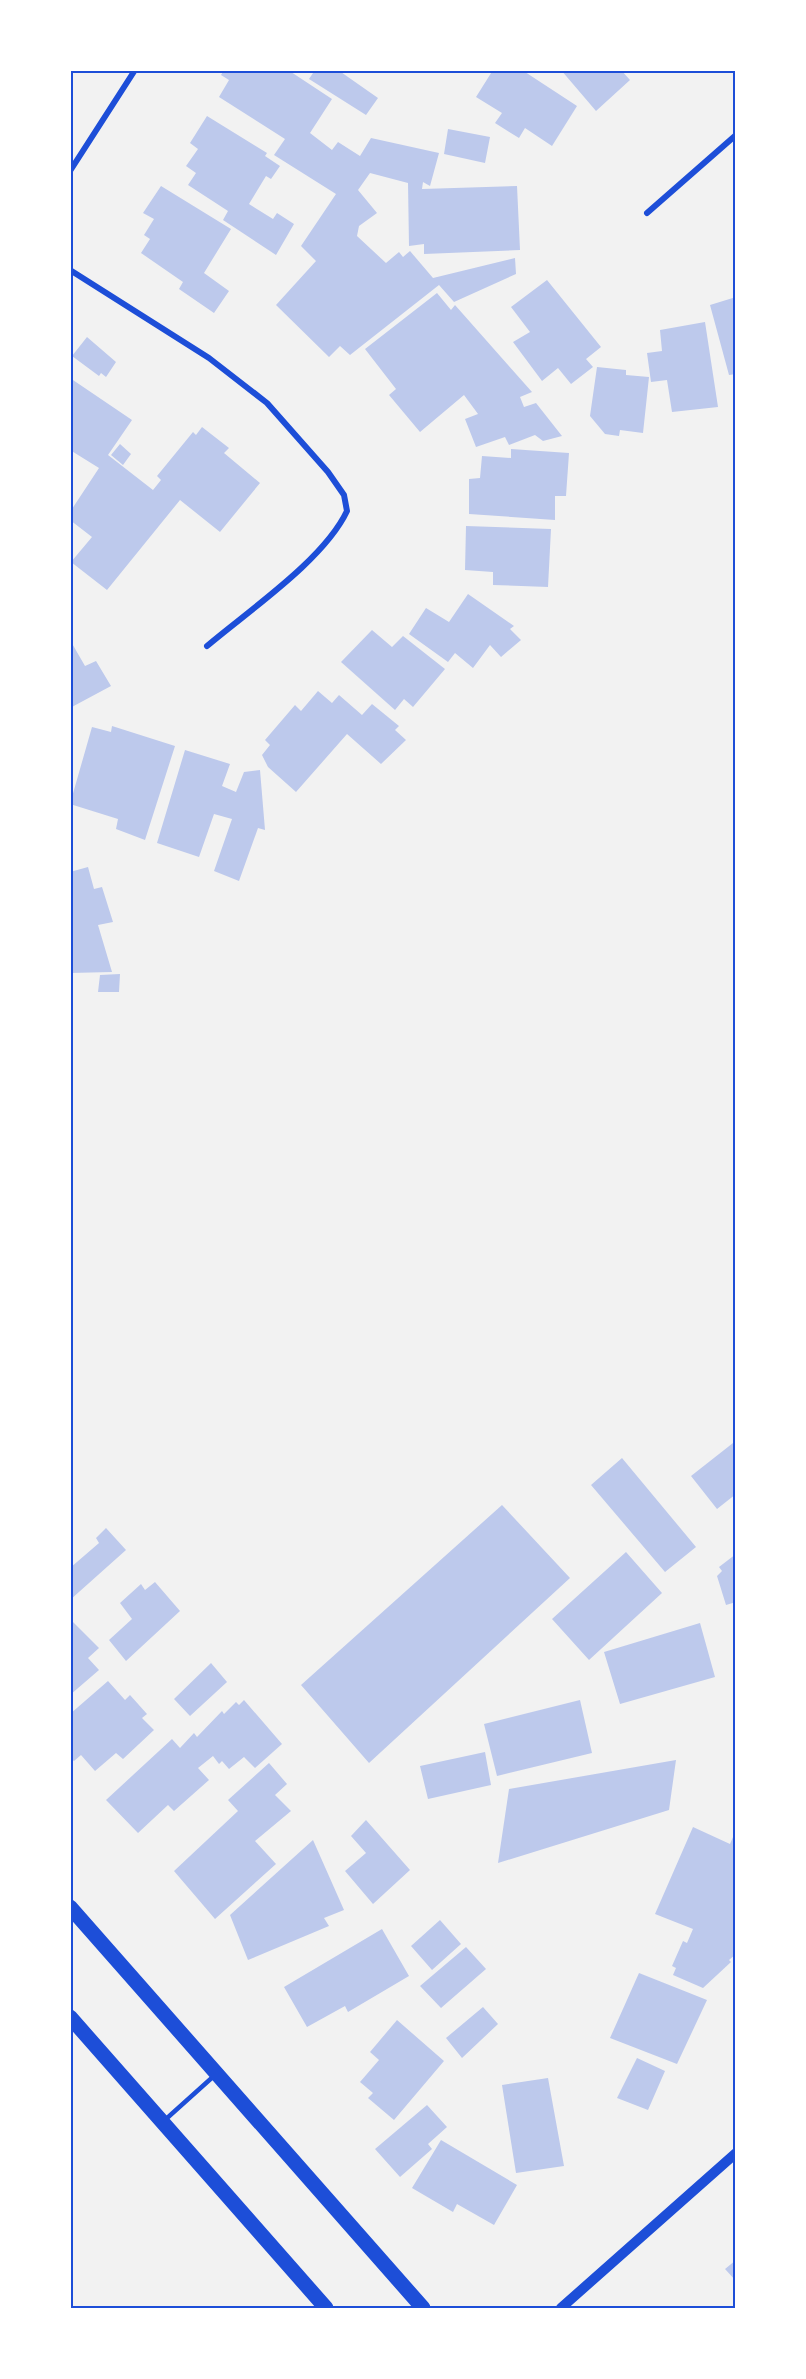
<svg xmlns="http://www.w3.org/2000/svg" width="806" height="2379" viewBox="0 0 806 2379" font-family="'Source Sans 3',sans-serif">
<style>
.building{fill:#bdc9ec}
.lines{fill:none;stroke-linecap:round;stroke-linejoin:round}
.service{stroke:#1d4ed8;stroke-width:4.5}
.minor{stroke:#1d4ed8;stroke-width:6}
.tertiary{stroke:#1d4ed8;stroke-width:10}
.primary{stroke:#1d4ed8;stroke-width:15}
.neatline{fill:none;stroke:#1d4ed8;stroke-width:2}
</style>
<rect width="100%" height="100%" fill="#f2f2f2"/>
<path class="building" d="M 224,70 L 288,70 L 332,99 L 310,133 L 332,150 L 338,142 L 360,156 L 371,138 L 439,153 L 430,186 L 423,182 L 422,189 L 517,186 L 520,250 L 424,254 L 424,244 L 409,246 L 408,183 L 370,173 L 358,190 L 377,213 L 359,226 L 357,236 L 386,263 L 399,252 L 403,257 L 410,251 L 433,278 L 515,258 L 516,274 L 454,302 L 439,285 L 350,355 L 340,346 L 329,357 L 276,305 L 316,261 L 301,246 L 336,194 L 274,155 L 285,139 L 219,97 L 229,80 L 221,75 Z
M 315,70 L 338,70 L 378,98 L 366,115 L 309,79 Z
M 493,70 L 522,70 L 577,106 L 552,146 L 525,128 L 519,138 L 495,123 L 502,113 L 476,97 Z
M 561,70 L 621,70 L 630,80 L 596,111 Z
M 207,116 L 267,153 L 265,156 L 280,166 L 271,179 L 266,176 L 249,204 L 273,219 L 277,213 L 294,224 L 276,255 L 223,220 L 228,211 L 188,185 L 196,173 L 186,166 L 198,149 L 190,143 Z
M 448,129 L 490,137 L 485,163 L 444,154 Z
M 161,186 L 231,229 L 204,273 L 229,291 L 214,313 L 179,289 L 183,282 L 141,253 L 150,239 L 144,235 L 154,219 L 143,213 Z
M 547,280 L 601,347 L 586,359 L 593,367 L 571,384 L 558,368 L 542,381 L 513,342 L 530,332 L 511,307 Z
M 437,293 L 451,310 L 455,305 L 532,392 L 520,397 L 524,407 L 536,403 L 562,436 L 543,441 L 535,435 L 509,445 L 505,437 L 476,447 L 465,419 L 478,414 L 464,395 L 420,432 L 389,395 L 396,389 L 365,349 Z
M 736,297 L 736,374 L 729,375 L 710,305 Z
M 705,322 L 718,407 L 672,412 L 667,380 L 651,382 L 647,353 L 662,351 L 660,330 Z
M 87,337 L 116,362 L 106,377 L 101,373 L 99,376 L 72,356 Z
M 597,367 L 626,370 L 626,375 L 649,377 L 643,433 L 620,430 L 619,436 L 605,434 L 590,416 Z
M 70,378 L 132,420 L 108,455 L 153,490 L 161,480 L 157,476 L 193,432 L 196,435 L 202,427 L 229,448 L 224,453 L 260,483 L 220,532 L 180,500 L 107,590 L 71,562 L 92,537 L 70,520 L 70,512 L 99,468 L 70,450 Z
M 120,444 L 131,454 L 123,465 L 111,455 Z
M 511,449 L 569,453 L 566,496 L 555,496 L 555,520 L 469,514 L 469,479 L 480,478 L 482,456 L 511,458 Z
M 466,526 L 551,529 L 548,587 L 493,585 L 493,572 L 465,570 Z
M 468,594 L 514,626 L 510,629 L 521,640 L 501,657 L 490,645 L 473,668 L 455,653 L 448,662 L 409,634 L 426,608 L 449,622 Z
M 372,630 L 392,647 L 403,636 L 445,669 L 413,707 L 404,699 L 395,710 L 341,662 Z
M 70,640 L 85,666 L 96,661 L 111,686 L 70,708 Z
M 318,691 L 332,703 L 339,695 L 362,715 L 372,704 L 399,726 L 395,730 L 406,740 L 381,764 L 347,734 L 296,792 L 268,767 L 262,755 L 270,745 L 265,740 L 295,705 L 301,711 Z
M 112,726 L 175,746 L 145,840 L 116,829 L 118,819 L 70,804 L 92,727 L 111,732 Z
M 185,750 L 230,764 L 222,786 L 236,792 L 244,772 L 260,770 L 265,830 L 258,828 L 239,881 L 214,871 L 232,819 L 214,814 L 199,857 L 157,843 Z
M 88,867 L 94,889 L 102,887 L 113,922 L 98,925 L 112,972 L 70,973 L 70,872 Z
M 120,974 L 119,992 L 98,992 L 100,975 Z
M 733,1443 L 736,1445 L 736,1494 L 717,1509 L 691,1476 Z
M 622,1458 L 696,1547 L 665,1572 L 591,1485 Z
M 502,1505 L 570,1578 L 369,1763 L 301,1685 Z
M 106,1528 L 126,1550 L 70,1600 L 70,1568 L 99,1543 L 96,1538 Z
M 626,1552 L 662,1593 L 589,1660 L 552,1619 Z
M 736,1554 L 736,1602 L 726,1605 L 717,1576 L 722,1571 L 719,1567 Z
M 155,1582 L 180,1611 L 126,1661 L 109,1640 L 132,1619 L 120,1603 L 141,1584 L 145,1590 Z
M 73,1622 L 99,1648 L 88,1658 L 99,1670 L 70,1695 L 70,1625 Z
M 700,1623 L 715,1677 L 620,1704 L 604,1652 Z
M 211,1663 L 227,1682 L 190,1716 L 174,1699 Z
M 108,1681 L 125,1700 L 130,1695 L 147,1714 L 142,1718 L 154,1730 L 123,1759 L 116,1753 L 95,1771 L 81,1755 L 74,1761 L 70,1758 L 70,1714 Z
M 244,1700 L 282,1744 L 255,1768 L 244,1757 L 229,1769 L 222,1761 L 219,1764 L 213,1756 L 198,1768 L 209,1780 L 174,1811 L 168,1805 L 138,1833 L 106,1800 L 172,1739 L 180,1748 L 194,1733 L 197,1737 L 222,1711 L 224,1714 L 236,1702 L 239,1705 Z
M 580,1700 L 592,1753 L 497,1776 L 484,1724 Z
M 485,1752 L 491,1785 L 428,1799 L 420,1766 Z
M 676,1760 L 669,1810 L 498,1863 L 509,1789 Z
M 269,1763 L 287,1784 L 275,1795 L 291,1811 L 255,1841 L 276,1864 L 215,1919 L 174,1871 L 238,1811 L 228,1800 Z
M 366,1820 L 410,1870 L 373,1904 L 345,1871 L 366,1853 L 351,1836 Z
M 693,1827 L 730,1844 L 736,1830 L 736,1954 L 729,1960 L 731,1962 L 703,1988 L 673,1975 L 676,1968 L 672,1966 L 683,1941 L 687,1943 L 693,1929 L 655,1914 Z
M 313,1840 L 344,1910 L 324,1918 L 329,1926 L 248,1960 L 230,1915 Z
M 440,1920 L 461,1944 L 432,1970 L 411,1946 Z
M 382,1929 L 409,1976 L 348,2012 L 345,2006 L 307,2027 L 284,1987 Z
M 466,1947 L 486,1969 L 441,2008 L 420,1986 Z
M 639,1973 L 707,2000 L 677,2064 L 610,2038 Z
M 483,2007 L 498,2024 L 462,2058 L 446,2038 Z
M 397,2020 L 444,2061 L 394,2120 L 368,2098 L 373,2093 L 360,2082 L 379,2060 L 370,2052 Z
M 637,2058 L 665,2071 L 648,2110 L 617,2098 Z
M 548,2078 L 564,2166 L 516,2173 L 502,2085 Z
M 427,2105 L 447,2127 L 428,2144 L 432,2149 L 400,2177 L 375,2149 Z
M 441,2140 L 517,2185 L 494,2225 L 457,2204 L 453,2212 L 412,2188 Z
M 736,2260 L 736,2281 L 725,2269 Z"/>
<g class="lines">
<path class="service" d="M 166,2119 L 215,2075"/>
<path class="minor" d="M 70,171 L 135,70
M 647,213 L 736,135
M 70,270 L 209,358 L 267,403 L 328,472 L 344,495 L 347,511 C 324,560 248,611 207,646"/>
<path class="tertiary" d="M 561,2308 L 736,2153"/>
<path class="primary" d="M 70,1907 L 423,2308
M 70,2017 L 326,2308"/>
</g>
<rect width="806" height="2379" fill="none" stroke="#ffffff" stroke-width="144"/>
<rect x="72" y="72" width="662" height="2235" class="neatline"/>
</svg>
